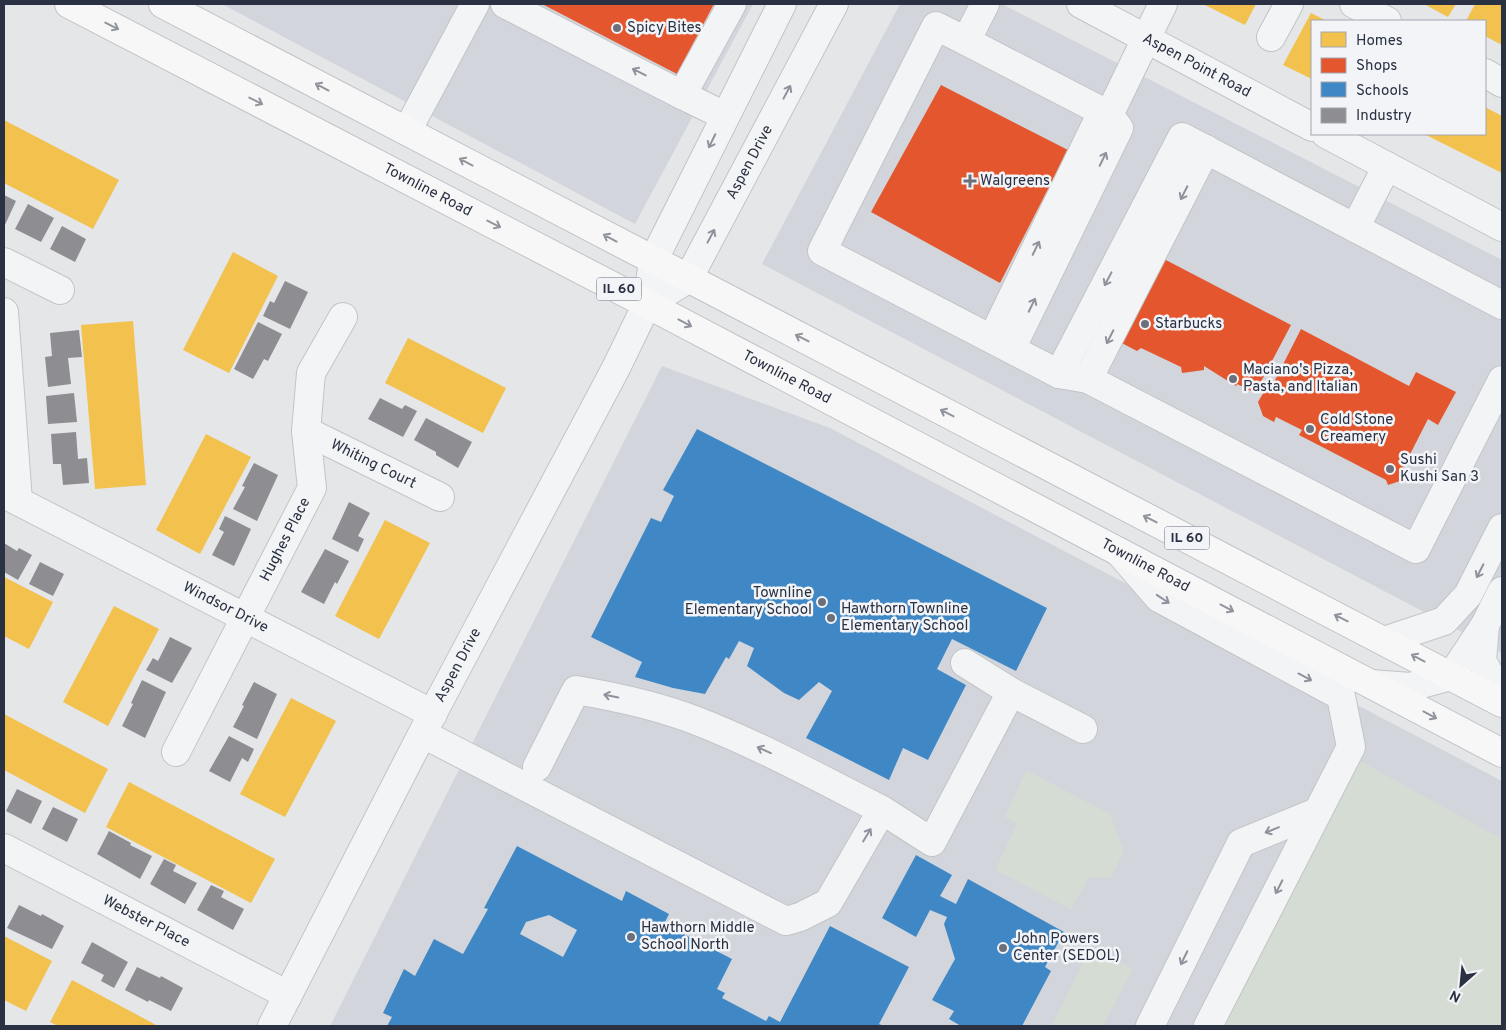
<svg xmlns="http://www.w3.org/2000/svg" width="1506" height="1030" viewBox="0 0 1506 1030" font-family="Overpass,sans-serif">
<style>
.built{fill:#d2d5db}
.green{fill:#d4dcd4}
.homes{fill:#f2c14e}
.shops{fill:#e4572e}
.schools{fill:#3f88c5;fill-rule:evenodd}
.industry{fill:#8d8d92}
.lines{fill:none;stroke-linecap:round;stroke-linejoin:round}
.minor-casing{stroke:#c2c4c6;stroke-width:30}
.major-casing{stroke:#c0c2c6;stroke-width:30}
.minor{stroke:#f3f4f5;stroke-width:28}
.major{stroke:#f7f7f7;stroke-width:28}
.oneway{stroke:#90949c}
.oneway2{stroke:#8e929c}
.poi-dot{fill:#6b707c;stroke:#f2f4f7;stroke-width:2}
.labels{text-anchor:middle;dominant-baseline:central;stroke-width:5;stroke-linejoin:round;paint-order:stroke}
.shield{fill:#f2f4f7;stroke:#666c78;stroke-width:1}
.shield-label{font-size:14px;font-weight:bold;fill:#2a3142}
.poi-label{font-size:15px;fill:#2a3142;stroke:#f2f4f7;text-anchor:start}
.street-label{font-size:15px;fill:#2a3142;stroke:#f2f4f7}
</style>
<rect width="100%" height="100%" fill="#e4e6e8"/>
<path class="built" d="M 222,4 L 753,4 L 635,224 Z
M 900,4 L 1002,4 L 1502,260 L 1502,653 L 762,264 Z
M 662,366 L 830,428 L 1502,781 L 1502,1026 L 330,1026 Z"/>
<path class="green" d="M 1353,757 L 1502,839 L 1502,1026 L 1217,1026 Z
M 1026,770 L 1110,814 L 1124,851 L 1111,878 L 1089,877 L 1071,909 L 995,870 L 1017,824 L 1005,817 Z
M 1091,946 L 1133,969 L 1103,1026 L 1051,1026 Z"/>
<path class="homes" d="M 1203,4 L 1256,4 L 1245,25 Z
M 1424,4 L 1456,4 L 1448,17 Z
M 1475,4 L 1502,4 L 1502,45 L 1485,36 L 1485,21 L 1466,21 Z
M 1311,13 L 1327,21 L 1312,21 L 1312,79 L 1283,65 Z
M 1485,107 L 1502,116 L 1502,173 L 1424,134 L 1485,134 Z
M 4,120 L 119,180 L 93,229 L 4,183 Z
M 233,252 L 278,276 L 229,373 L 183,350 Z
M 133,321 L 146,485 L 95,489 L 81,325 Z
M 408,338 L 506,388 L 483,433 L 385,383 Z
M 206,434 L 251,457 L 200,554 L 156,530 Z
M 385,520 L 430,543 L 379,639 L 335,616 Z
M 4,577 L 53,602 L 29,649 L 4,636 Z
M 114,606 L 159,629 L 108,726 L 63,702 Z
M 291,698 L 336,721 L 285,817 L 240,794 Z
M 4,714 L 108,769 L 85,813 L 4,770 Z
M 129,782 L 275,859 L 251,903 L 106,827 Z
M 4,936 L 52,961 L 26,1011 L 4,1000 Z
M 72,980 L 158,1026 L 58,1026 L 50,1022 Z"/>
<path class="shops" d="M 542,4 L 714,4 L 677,74 Z
M 941,85 L 1068,150 L 1000,283 L 871,212 Z
M 1162,258 L 1291,325 L 1255,393 L 1237,384 L 1236,386 L 1204,366 L 1204,370 L 1182,373 L 1181,367 L 1141,348 L 1137,351 L 1114,339 Z
M 1301,329 L 1409,386 L 1416,372 L 1456,392 L 1438,425 L 1428,419 L 1400,474 L 1400,481 L 1388,485 L 1386,480 L 1299,435 L 1302,430 L 1276,417 L 1274,422 L 1263,416 L 1258,402 L 1265,390 L 1269,392 Z"/>
<path class="schools" d="M 697,429 L 1047,608 L 1016,671 L 952,639 L 937,669 L 966,685 L 928,760 L 903,748 L 889,780 L 806,738 L 832,691 L 819,682 L 799,700 L 784,693 L 747,666 L 754,648 L 739,641 L 729,659 L 726,657 L 705,694 L 673,688 L 635,677 L 642,662 L 591,637 L 651,518 L 661,522 L 674,496 L 663,490 Z
M 517,846 L 622,901 L 626,891 L 669,914 L 664,924 L 732,959 L 717,989 L 725,993 L 722,998 L 766,1021 L 769,1016 L 780,1022 L 830,926 L 909,967 L 879,1024 L 884,1026 L 387,1026 L 392,1017 L 383,1013 L 404,969 L 415,976 L 434,939 L 463,954 L 488,909 L 484,908 ZM 549,915 L 577,930 L 563,957 L 520,934 L 526,922 Z
M 916,855 L 952,875 L 940,896 L 956,904 L 968,879 L 1064,932 L 1045,967 L 1051,971 L 1022,1026 L 961,1026 L 949,1019 L 954,1011 L 932,1000 L 955,959 L 944,924 L 947,917 L 930,910 L 916,937 L 882,918 Z"/>
<path class="industry" d="M 4,195 L 16,201 L 4,227 Z
M 28,204 L 54,218 L 41,242 L 15,229 Z
M 62,226 L 86,239 L 75,262 L 50,249 Z
M 285,281 L 308,292 L 290,329 L 263,316 L 270,301 L 274,303 Z
M 258,322 L 282,334 L 268,361 L 264,359 L 253,379 L 234,369 Z
M 79,330 L 82,357 L 68,358 L 71,384 L 48,387 L 45,357 L 52,356 L 50,333 Z
M 74,393 L 77,422 L 48,424 L 46,396 Z
M 380,398 L 402,409 L 405,405 L 417,411 L 403,437 L 368,419 Z
M 426,418 L 472,442 L 458,468 L 436,455 L 436,452 L 414,440 Z
M 76,432 L 78,459 L 87,458 L 89,483 L 63,485 L 61,464 L 53,464 L 51,434 Z
M 254,463 L 278,475 L 257,521 L 233,509 L 245,487 L 242,486 Z
M 349,502 L 370,513 L 358,536 L 364,539 L 358,552 L 332,539 Z
M 225,516 L 251,529 L 234,566 L 212,555 L 224,532 L 219,529 Z
M 4,543 L 17,551 L 19,548 L 32,555 L 18,580 L 4,572 Z
M 325,549 L 349,561 L 337,584 L 335,582 L 324,604 L 301,592 Z
M 40,562 L 64,574 L 53,596 L 29,584 Z
M 170,637 L 192,648 L 172,683 L 146,670 L 153,658 L 158,661 Z
M 142,680 L 166,692 L 145,738 L 122,726 L 133,704 L 131,703 Z
M 254,682 L 277,694 L 257,739 L 233,727 L 244,706 L 242,705 Z
M 229,736 L 254,749 L 248,762 L 242,758 L 230,782 L 209,771 Z
M 17,789 L 42,801 L 31,824 L 6,811 Z
M 53,807 L 78,819 L 67,842 L 42,829 Z
M 109,831 L 131,843 L 130,845 L 152,856 L 140,879 L 97,854 Z
M 164,859 L 176,865 L 173,871 L 197,883 L 185,904 L 150,884 Z
M 211,885 L 224,891 L 221,897 L 244,909 L 233,930 L 197,910 Z
M 19,905 L 41,916 L 42,914 L 64,926 L 52,949 L 7,928 Z
M 92,942 L 128,962 L 114,988 L 101,981 L 104,975 L 81,963 Z
M 137,967 L 160,978 L 161,976 L 183,988 L 171,1011 L 149,1000 L 148,1002 L 125,990 Z"/>
<g class="lines">
<defs>
<g id="minor">
<path d="M 505,4 L 682,95"/>
<path d="M 985,4 L 966,41 L 1109,115 L 1163,4"/>
<path id="s1" d="M 1081,4 L 1312,127"/>
<path d="M 1354,4 L 1387,21"/>
<path d="M 1271,37 L 1289,4"/>
<path d="M 966,41 L 936,26 L 822,251 L 1059,374 L 1088,379 L 1416,549 L 1502,380"/>
<path d="M 1485,73 L 1502,83"/>
<path d="M 725,116 L 682,95 L 732,4"/>
<path d="M 407,131 L 475,4"/>
<path d="M 1326,134 L 1502,227"/>
<path d="M 1355,228 L 1387,166"/>
<path d="M 4,262 L 60,290"/>
<path id="s2" d="M 647,304 L 688,279 L 834,4"/>
<path d="M 4,312 L 18,501"/>
<path d="M 992,339 L 1102,112"/>
<path d="M 1011,349 L 1119,128 L 1109,115"/>
<path d="M 1059,374 L 1182,137 L 1502,305"/>
<path d="M 1088,379 L 1206,149"/>
<path id="s3" d="M 306,431 L 440,497"/>
<path id="s4" d="M 4,494 L 433,714"/>
<path d="M 1119,552 L 1159,598 L 1341,696 L 1351,747 L 1208,1026"/>
<path d="M 1485,625 L 1482,661 L 1502,696"/>
<path d="M 1384,641 L 1444,621 L 1468,595 L 1502,528"/>
<path d="M 965,663 L 1011,692 L 1083,729"/>
<path d="M 1371,684 L 1410,687 L 1451,676 L 1485,625 L 1502,591"/>
<path d="M 423,734 L 786,921 L 800,917 L 828,903 L 882,810 C 821,779 761,746 697,721 C 659,706 617,697 576,690 L 537,767"/>
<path id="s5" d="M 176,752 L 312,488 L 306,431 L 311,373 L 343,317"/>
<path d="M 882,810 L 932,842 L 1011,692"/>
<path id="s6" d="M 4,848 L 288,995"/>
<path id="s7" d="M 272,1026 L 436,707 L 616,368 L 647,304 L 653,261 L 782,4"/>
<path d="M 1150,1026 L 1241,843 L 1317,812"/>
</g>
<g id="major">
<path id="s8" d="M 69,4 L 647,304 L 1502,753"/>
<path d="M 163,4 L 1502,703"/>
</g>
</defs>
<use href="#minor" class="minor-casing"/>
<use href="#major" class="major-casing"/>
<use href="#minor" class="minor"/>
<use href="#major" class="major"/>
</g>
<defs><path id="oneway-shaft" d="M-6 0H5M1.5-3L5.5 0L1.5 3" fill="none" stroke-width="1.6" stroke-linecap="round" stroke-linejoin="round" transform="scale(1.25)"/></defs>
<g class="oneway">
<use href="#oneway-shaft" transform="translate(112 26) rotate(27)"/>
<use href="#oneway-shaft" transform="translate(322 87) rotate(-152)"/>
<use href="#oneway-shaft" transform="translate(256 101) rotate(27)"/>
<use href="#oneway-shaft" transform="translate(466 162) rotate(-152)"/>
<use href="#oneway-shaft" transform="translate(494 224) rotate(27)"/>
<use href="#oneway-shaft" transform="translate(610 238) rotate(-152)"/>
<use href="#oneway-shaft" transform="translate(685 323) rotate(28)"/>
<use href="#oneway-shaft" transform="translate(802 338) rotate(-153)"/>
<use href="#oneway-shaft" transform="translate(947 413) rotate(-153)"/>
<use href="#oneway-shaft" transform="translate(1150 519) rotate(-153)"/>
<use href="#oneway-shaft" transform="translate(1227 608) rotate(28)"/>
<use href="#oneway-shaft" transform="translate(1341 618) rotate(-153)"/>
<use href="#oneway-shaft" transform="translate(1418 658) rotate(-152)"/>
<use href="#oneway-shaft" transform="translate(1430 715) rotate(28)"/>
</g>
<g class="oneway2">
<use href="#oneway-shaft" transform="translate(639 72) rotate(-153)"/>
<use href="#oneway-shaft" transform="translate(787 92) rotate(-62)"/>
<use href="#oneway-shaft" transform="translate(712 141) rotate(116)"/>
<use href="#oneway-shaft" transform="translate(1103 159) rotate(-64)"/>
<use href="#oneway-shaft" transform="translate(1184 193) rotate(117)"/>
<use href="#oneway-shaft" transform="translate(711 236) rotate(-62)"/>
<use href="#oneway-shaft" transform="translate(1036 248) rotate(-64)"/>
<use href="#oneway-shaft" transform="translate(1108 279) rotate(118)"/>
<use href="#oneway-shaft" transform="translate(1032 305) rotate(-64)"/>
<use href="#oneway-shaft" transform="translate(1110 337) rotate(117)"/>
<use href="#oneway-shaft" transform="translate(1480 571) rotate(117)"/>
<use href="#oneway-shaft" transform="translate(1163 599) rotate(34)"/>
<use href="#oneway-shaft" transform="translate(1305 677) rotate(28)"/>
<use href="#oneway-shaft" transform="translate(611 696) rotate(-169)"/>
<use href="#oneway-shaft" transform="translate(764 750) rotate(-156)"/>
<use href="#oneway-shaft" transform="translate(1272 830) rotate(158)"/>
<use href="#oneway-shaft" transform="translate(867 835) rotate(-59)"/>
<use href="#oneway-shaft" transform="translate(1279 887) rotate(117)"/>
<use href="#oneway-shaft" transform="translate(1184 958) rotate(116)"/>
</g>
<g class="poi-dot">
<circle cx="617" cy="28" r="5"/>
<path d="M967.5 173.5h5v5h5v5h-5v5h-5v-5h-5v-5h5z"/>
<circle cx="1145" cy="324" r="5"/>
<circle cx="1233" cy="379" r="5"/>
<circle cx="1310" cy="429" r="5"/>
<circle cx="1390" cy="469" r="5"/>
<circle cx="822" cy="602" r="5"/>
<circle cx="831" cy="618" r="5"/>
<circle cx="631" cy="937" r="5"/>
<circle cx="1003" cy="948" r="5"/>
</g>
<g class="labels">
<g class="shield">
<rect x="596.5" y="277.5" width="45" height="23" rx="4"/>
<rect x="1164.5" y="526.5" width="45" height="23" rx="4"/>
</g>
<g class="shield-label">
<text x="619" y="289">IL 60</text>
<text x="1187" y="538">IL 60</text>
</g>
<g class="poi-label">
<text x="627" y="28">Spicy Bites</text>
<text x="980" y="181">Walgreens</text>
<text x="1155" y="324">Starbucks</text>
<text x="1243" y="370">Maciano's Pizza,<tspan x="1243" dy="17">Pasta, and Italian</tspan></text>
<text x="1320" y="420">Cold Stone<tspan x="1320" dy="17">Creamery</tspan></text>
<text x="1400" y="460">Sushi<tspan x="1400" dy="17">Kushi San 3</tspan></text>
<text x="812" y="593" text-anchor="end">Townline<tspan x="812" dy="17">Elementary School</tspan></text>
<text x="841" y="609">Hawthorn Townline<tspan x="841" dy="17">Elementary School</tspan></text>
<text x="641" y="928">Hawthorn Middle<tspan x="641" dy="17">School North</tspan></text>
<text x="1013" y="939">John Powers<tspan x="1013" dy="17">Center (SEDOL)</tspan></text>
</g>
<g class="street-label">
<text stroke="none"><textPath href="#s1" startOffset="131">Aspen Point Road</textPath></text>
<text stroke="none"><textPath href="#s2" startOffset="180">Aspen Drive</textPath></text>
<text stroke="none"><textPath href="#s8" startOffset="404">Townline Road</textPath></text>
<text stroke="none"><textPath href="#s8" startOffset="809">Townline Road</textPath></text>
<text stroke="none"><textPath href="#s3" startOffset="75">Whiting Court</textPath></text>
<text stroke="none"><textPath href="#s5" startOffset="239">Hughes Place</textPath></text>
<text stroke="none"><textPath href="#s8" startOffset="1214">Townline Road</textPath></text>
<text stroke="none"><textPath href="#s4" startOffset="249">Windsor Drive</textPath></text>
<text stroke="none"><textPath href="#s7" startOffset="406">Aspen Drive</textPath></text>
<text stroke="none"><textPath href="#s6" startOffset="160">Webster Place</textPath></text>
</g>
</g>
<rect width="1506" height="1030" fill="none" stroke="#2a3142" stroke-width="10"/>
<rect x="1311" y="20" width="175" height="115" fill="#f2f4f7" stroke="#a2a6af"/>
<rect x="1321" y="32" width="25" height="15" fill="#f2c14e" stroke="#a2a6af"/>
<text x="1356" y="45" font-size="15" fill="#2a3142">Homes</text>
<rect x="1321" y="58" width="25" height="15" fill="#e4572e" stroke="#a2a6af"/>
<text x="1356" y="70" font-size="15" fill="#2a3142">Shops</text>
<rect x="1321" y="82" width="25" height="15" fill="#3f88c5" stroke="#a2a6af"/>
<text x="1356" y="95" font-size="15" fill="#2a3142">Schools</text>
<rect x="1321" y="108" width="25" height="15" fill="#8d8d92" stroke="#a2a6af"/>
<text x="1356" y="120" font-size="15" fill="#2a3142">Industry</text>
<g transform="translate(1461 985) rotate(207)" stroke="#f2f4f7" stroke-width="4" paint-order="stroke">
<path d="M0-4L9 19L0 12L-9 19Z" fill="#2a3142"/>
<text y="-8" font-size="14" font-weight="bold" text-anchor="middle" fill="#2a3142">N</text>
</g>
</svg>
